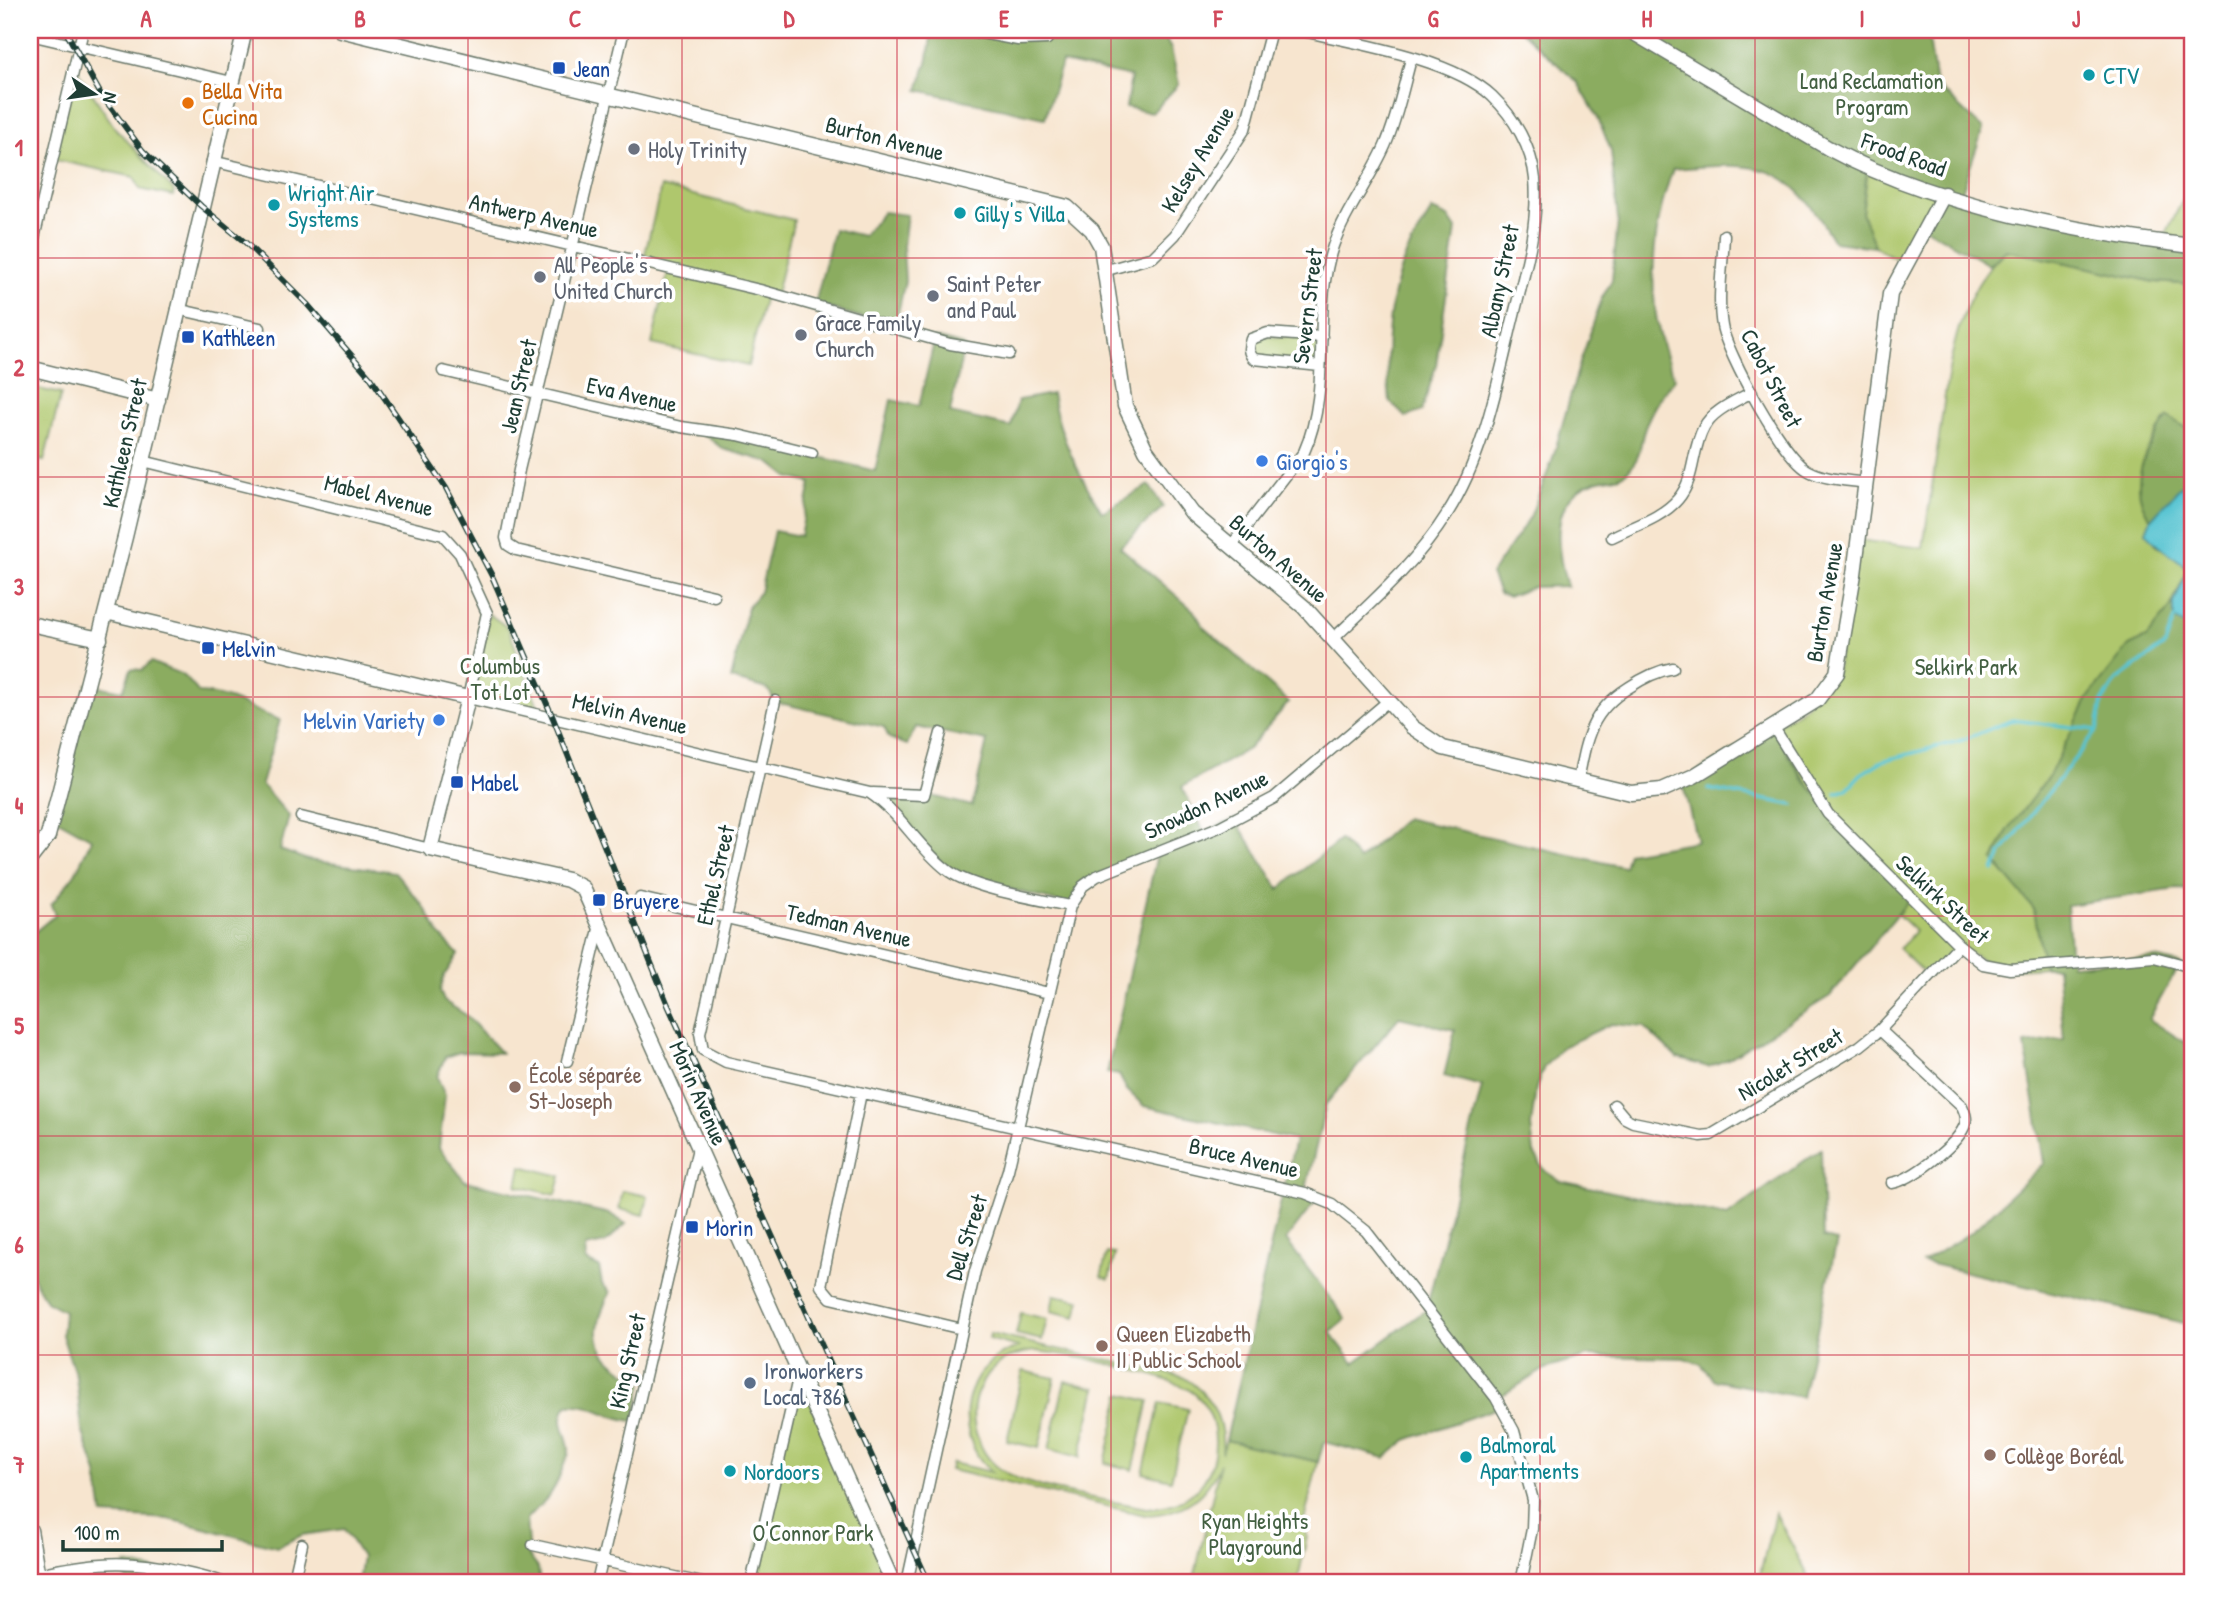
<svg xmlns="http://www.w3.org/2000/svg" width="2222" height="1613" viewBox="0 0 2222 1613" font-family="'Patrick Hand',sans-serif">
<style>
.green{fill:#afc76d;stroke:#678250;stroke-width:2;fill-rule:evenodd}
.forest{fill:#8bac60;stroke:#55744a;stroke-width:2;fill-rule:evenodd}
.water{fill:#58c4d2;stroke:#3c8083;stroke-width:2}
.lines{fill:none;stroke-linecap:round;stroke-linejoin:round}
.stream{stroke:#58c4d2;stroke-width:3.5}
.minor-casing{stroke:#6b786a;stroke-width:13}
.tertiary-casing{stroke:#6b786a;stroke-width:17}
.minor{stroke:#fff;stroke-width:10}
.tertiary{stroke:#fff;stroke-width:14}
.rail-casing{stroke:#1f3d34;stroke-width:6}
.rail{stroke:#fff;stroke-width:3.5;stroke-dasharray:10;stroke-linecap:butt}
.grid{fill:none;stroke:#d1495b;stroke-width:2;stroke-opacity:0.55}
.transit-dot{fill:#1a4fb4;stroke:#fff;stroke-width:2.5}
.culture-dot{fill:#0f9aa8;stroke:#fff;stroke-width:2.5}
.food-dot{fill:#e8710a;stroke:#fff;stroke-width:2.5}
.worship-dot{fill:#6b7280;stroke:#fff;stroke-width:2.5}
.shop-dot{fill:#3f7fe0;stroke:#fff;stroke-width:2.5}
.education-dot{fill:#8d6e63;stroke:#fff;stroke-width:2.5}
.service-dot{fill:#5c6f8a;stroke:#fff;stroke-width:2.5}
.labels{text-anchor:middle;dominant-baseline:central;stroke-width:7;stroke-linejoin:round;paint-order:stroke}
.transit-label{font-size:23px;fill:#164399;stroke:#fff;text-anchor:start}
.culture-label{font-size:23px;fill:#0d838f;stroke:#fff;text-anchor:start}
.park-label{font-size:23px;fill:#436042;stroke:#fff}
.food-label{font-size:23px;fill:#c56008;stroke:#fff;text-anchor:start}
.street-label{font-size:23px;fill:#1f3d34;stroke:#fff}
.worship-label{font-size:23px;fill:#5b616d;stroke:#fff;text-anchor:start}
.shop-label{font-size:23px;fill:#366cbe;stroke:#fff;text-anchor:start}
.education-label{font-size:23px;fill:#785e54;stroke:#fff;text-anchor:start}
.service-label{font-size:23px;fill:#4e5e75;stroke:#fff;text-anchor:start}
.neatline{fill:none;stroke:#d1495b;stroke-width:2.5}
.grid-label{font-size:23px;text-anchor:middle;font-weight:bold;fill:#d1495b}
</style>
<rect width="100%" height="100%" fill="#fff"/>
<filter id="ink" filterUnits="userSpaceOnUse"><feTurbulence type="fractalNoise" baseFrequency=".0143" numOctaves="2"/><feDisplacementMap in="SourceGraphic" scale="14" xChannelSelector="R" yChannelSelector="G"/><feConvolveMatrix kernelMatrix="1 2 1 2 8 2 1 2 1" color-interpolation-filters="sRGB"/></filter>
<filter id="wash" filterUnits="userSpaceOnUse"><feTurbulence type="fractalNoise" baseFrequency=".00686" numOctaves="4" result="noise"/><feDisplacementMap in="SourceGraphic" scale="28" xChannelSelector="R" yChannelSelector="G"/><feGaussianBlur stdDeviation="1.57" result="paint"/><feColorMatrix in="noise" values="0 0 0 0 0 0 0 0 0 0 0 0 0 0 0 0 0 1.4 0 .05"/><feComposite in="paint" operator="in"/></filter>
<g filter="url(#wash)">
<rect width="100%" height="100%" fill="#f7e5cf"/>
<path class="green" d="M 73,64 L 115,128 L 174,191 L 173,196 L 140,189 L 134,177 L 51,159 Z
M 1869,162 L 1944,192 L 1904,263 L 1875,247 L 1862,213 Z
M 2192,181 L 2192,246 L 2162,242 Z
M 661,187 L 794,220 L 776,294 L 766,291 L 748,366 L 652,344 L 669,268 L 643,262 Z
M 2006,250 L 2155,282 L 2192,285 L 2192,474 L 2155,544 L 2177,557 L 2188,569 L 2034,909 L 2044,967 L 2000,970 L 1958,946 L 1928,977 L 1899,949 L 1915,931 L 1897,914 L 1910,900 L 1827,814 L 1772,727 L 1800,711 L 1836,673 L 1858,540 L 1923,548 C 1929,509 1934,470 1940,431 C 1949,367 1955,296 2006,250 Z
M 1256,336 L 1320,338 L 1319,365 L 1255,358 L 1252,340 Z
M 30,387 L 61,394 L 44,461 L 30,458 Z
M 489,614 L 508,628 L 541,714 L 469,697 Z
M 521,1166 L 561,1176 L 556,1195 L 517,1186 Z
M 623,1191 L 648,1196 L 644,1215 L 619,1209 Z
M 1107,1253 L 1115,1254 L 1109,1279 L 1101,1277 Z
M 1054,1295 L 1080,1300 L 1076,1317 L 1051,1311 Z
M 1021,1313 L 1047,1319 L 1042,1340 L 1016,1334 Z
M 990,1334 L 1183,1377 C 1212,1395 1225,1421 1222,1454 L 1226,1440 L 1318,1462 L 1303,1525 L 1307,1537 L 1297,1583 L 1193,1583 L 1220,1463 C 1207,1498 1182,1514 1145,1515 L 950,1470 L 952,1463 L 991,1472 C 949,1432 963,1364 1018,1347 L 989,1339 ZM 1036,1351 C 1068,1354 1174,1375 1196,1395 C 1222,1418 1221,1468 1195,1491 C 1181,1504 1164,1507 1146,1508 C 1109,1500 1028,1490 1000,1469 C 986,1459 979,1445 975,1429 C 972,1415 973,1400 980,1387 C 991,1364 1012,1353 1036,1351 Z
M 1023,1371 L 1055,1378 L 1039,1448 L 1007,1441 Z
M 798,1374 L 892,1583 L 750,1583 Z
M 1065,1381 L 1096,1388 L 1080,1457 L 1049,1449 Z
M 1121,1394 L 1149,1401 L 1133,1470 L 1105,1463 Z
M 1160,1403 L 1188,1409 L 1171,1480 L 1143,1473 Z
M 1775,1513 L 1812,1583 L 1758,1583 Z"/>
<path class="forest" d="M 932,30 L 1028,30 L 1026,41 L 1047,40 L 1076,30 L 1161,30 L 1171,49 L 1179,84 L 1152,113 L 1126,107 L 1131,77 L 1062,62 L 1045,118 L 918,90 L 928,59 Z
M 1520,30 L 1937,30 L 1929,39 L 1936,85 L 1983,129 L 1960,197 L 2016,214 L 2192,246 L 2192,285 L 2155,282 L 2006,250 L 1989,265 L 1924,227 L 1944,193 L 1868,163 L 1862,213 L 1875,247 L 1834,242 C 1788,161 1762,161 1673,169 C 1649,235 1644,313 1675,379 C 1660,395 1649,414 1643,434 C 1641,442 1640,453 1636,460 C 1622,483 1614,475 1596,481 C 1548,496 1556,549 1567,586 L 1533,587 L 1508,597 L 1499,593 L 1491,574 L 1530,517 L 1552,461 L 1579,366 L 1602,298 L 1612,280 L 1618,220 L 1611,151 L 1598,118 L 1578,83 Z
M 1432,210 L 1448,217 L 1456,229 L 1436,365 L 1422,411 L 1406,417 L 1390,402 C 1384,355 1387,297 1407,253 C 1414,238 1424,224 1432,210 Z
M 883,212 L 907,215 L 903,246 L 905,281 L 895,327 L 815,304 L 834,229 L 863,236 Z
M 935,338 L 964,346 L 950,413 L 1011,427 L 1018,400 L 1052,394 C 1060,439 1079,474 1102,512 L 1149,485 L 1163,507 L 1120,547 L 1194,611 L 1203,626 L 1289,702 L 1248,749 L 1182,787 L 1204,832 L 1235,819 L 1279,889 L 1340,840 L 1359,860 L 1405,818 L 1624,867 L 1628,853 L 1697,841 L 1682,781 L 1772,727 L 1803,779 L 1910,899 L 1830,996 L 1728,1059 L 1708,1067 L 1677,1058 L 1644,1027 L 1611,1024 L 1562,1047 L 1544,1067 L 1536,1088 L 1531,1126 L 1534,1153 L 1545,1171 L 1560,1181 L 1727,1216 L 1821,1149 L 1823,1238 L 1837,1241 L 1802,1397 L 1714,1380 L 1701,1364 L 1684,1358 L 1588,1356 L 1545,1369 L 1496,1399 L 1500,1407 L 1406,1440 L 1385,1458 L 1324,1442 L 1318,1462 L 1226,1440 L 1295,1140 L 1144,1106 L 1127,1090 L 1119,1075 L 1107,1073 L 1158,850 L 1097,875 L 1070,905 L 953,874 L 870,792 L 924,794 L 972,806 L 987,741 L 916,727 L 907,745 L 889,738 L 884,727 L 775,702 L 768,689 L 731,679 L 748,606 L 760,592 L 774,531 L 800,536 L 811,483 L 788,477 L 769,462 L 723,449 L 700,431 L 738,436 L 875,471 L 891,400 L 919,406 ZM 1399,1017 L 1455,1030 L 1444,1076 L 1482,1086 L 1426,1310 L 1354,1363 L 1330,1332 L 1346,1319 L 1286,1240 L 1318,1198 L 1305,1193 L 1326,1104 Z
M 2168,417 L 2192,431 L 2192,890 L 2177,889 L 2067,905 L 2071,965 L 2155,958 L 2180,964 L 2149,1019 L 2192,1047 L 2192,1325 L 1923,1262 L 1973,1231 L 2044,1163 L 2025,1044 L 2064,1039 L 2057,967 L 2044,967 L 2034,909 L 1993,860 L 2008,830 L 2050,774 L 2088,698 L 2129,646 L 2146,638 L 2174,603 L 2188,569 C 2175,555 2158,547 2146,532 L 2151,519 C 2125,487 2146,446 2168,417 Z
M 151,662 C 176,674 180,668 199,693 C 230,694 252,711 280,720 L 261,784 L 289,816 L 280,850 L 308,860 L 395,872 L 425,908 L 439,934 L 458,954 L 444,976 L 440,991 L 444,1001 L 466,1015 L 501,1053 L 460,1052 L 445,1057 L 437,1077 L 445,1095 L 439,1148 L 465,1181 L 610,1214 L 626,1224 L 605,1243 L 585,1247 L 586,1261 L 599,1267 L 602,1284 L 610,1292 C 586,1342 598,1357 643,1383 L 634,1421 C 608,1419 592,1402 567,1405 C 554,1424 570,1434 569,1452 C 569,1456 566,1458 565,1462 C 553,1495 551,1495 526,1519 L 529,1556 L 538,1568 L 540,1583 L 358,1582 L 362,1557 L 344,1529 L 302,1535 L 277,1547 L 169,1519 L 103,1515 L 97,1473 L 82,1430 L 76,1377 L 62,1335 L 64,1311 L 46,1301 L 30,1272 L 30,936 L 55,915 L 51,905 L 75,874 L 92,839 L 53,817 L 87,684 L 123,691 L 131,669 L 142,670 Z
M 125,1564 L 220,1583 L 127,1583 Z"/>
<path class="water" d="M 2192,474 L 2192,619 L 2186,626 L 2174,619 L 2174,603 L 2188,569 C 2175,555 2158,548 2146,532 L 2151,519 Z"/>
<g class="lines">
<path class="stream" d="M 1708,789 L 1793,805
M 1836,793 L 1846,790 L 1861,774 L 1882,761 L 1963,740 L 2012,720 L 2097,730
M 1994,871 L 2001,854 L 2097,730 L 2102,702 L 2117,680 L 2165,645 L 2174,619"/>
</g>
</g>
<g filter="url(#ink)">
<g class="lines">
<defs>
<path id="minor" d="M 624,30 L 519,470 L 506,538 L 508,545 L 516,550 L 714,596
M 966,30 L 1018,40 L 1047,39
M 1298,30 C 1353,43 1451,58 1492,96 C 1514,117 1532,148 1535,179 C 1539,226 1524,274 1513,319 C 1497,385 1484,456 1447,514 C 1417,562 1374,600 1333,639
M 30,35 L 232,82
M 212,161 L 760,290 L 950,344 L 1009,354
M 1724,235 C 1723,264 1717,297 1722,326 C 1727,354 1784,459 1809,471 C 1826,480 1847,480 1866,483
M 30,255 L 83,30
M 1107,270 L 1153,257 L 1175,235 L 1245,129 L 1270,34 L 1274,30
M 177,309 L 260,328
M 1320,366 L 1254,359 C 1248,353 1248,348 1251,339 L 1268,333 L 1322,337
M 443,371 L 681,427 L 738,435 L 812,453
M 143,461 L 443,535 L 460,554 L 487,613 L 468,698 L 870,793 C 901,814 918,847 946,869 C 970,889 1039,899 1070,906
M 1612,537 C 1634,526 1662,518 1678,499 C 1696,478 1691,450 1704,427 C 1713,410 1736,401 1752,392
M 1231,546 L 1304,452 C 1333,388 1311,311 1333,246 C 1345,211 1370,180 1385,146 C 1397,119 1403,88 1411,59
M 775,701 L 700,1033 L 703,1050 L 726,1062 L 1305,1193 L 1332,1204 L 1366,1231 L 1496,1398 L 1514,1431 L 1533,1500 L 1532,1529 L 1521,1583
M 1774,728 L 1828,814 L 1959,945 L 1983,964 L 2010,969 L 2154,957 L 2192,967
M 1578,781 C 1586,739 1590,712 1628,688 C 1643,678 1656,671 1673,668
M 873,793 L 924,795 L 941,733
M 301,817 L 430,849
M 640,898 L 1049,993
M 1880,1030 L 1962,1106 C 1965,1113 1968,1119 1964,1127 C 1956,1145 1912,1180 1892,1183
M 567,1061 L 600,925
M 861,1093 L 821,1286 L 831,1298 L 962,1329
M 1614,1105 L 1625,1118 L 1633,1122 L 1701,1136 L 1711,1135 L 1860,1046 L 1880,1030 L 1959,945
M 533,1545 L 702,1583
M 38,1574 C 91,1562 128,1559 182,1571 C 196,1574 211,1577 224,1583
M 293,1583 L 302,1544
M 597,1583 L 698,1148
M 751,1583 L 799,1374
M 907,1583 L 975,1271 L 1008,1170 L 1070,906 L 1083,886 L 1097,876 L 1219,827 L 1274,798 L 1387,702"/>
<path id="tertiary" d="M 340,30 L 1067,207 L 1092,230 L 1101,246 L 1125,406 L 1146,450 L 1192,513 L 1304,607 L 1412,727 L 1443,748 L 1631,793 L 1662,790 L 1694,776 L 1817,700 L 1837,673 L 1854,574 L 1890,294 L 1944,194
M 1629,30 L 1828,148 C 1933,205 2074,232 2192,246
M 30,368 L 158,400
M 106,612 L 468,698 L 430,849 L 568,880 L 583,888 L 893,1583
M 30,624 L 100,639
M 30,859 L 48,836 L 125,537 L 245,30
M 30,1530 L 39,1583"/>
</defs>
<use href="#minor" class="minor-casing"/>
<use href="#tertiary" class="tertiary-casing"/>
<use href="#minor" class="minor"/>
<use href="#tertiary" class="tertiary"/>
<defs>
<path id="rail" d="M 65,30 L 100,93 L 143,151 L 201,206 L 246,243 L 307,304 L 371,378 L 446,488 L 492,576 L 553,718 L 668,1005 L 929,1583"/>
</defs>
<use href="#rail" class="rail-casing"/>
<use href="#rail" class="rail"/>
</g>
</g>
<path class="grid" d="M 253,30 L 253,1583M 468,30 L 468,1583M 682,30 L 682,1583M 897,30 L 897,1583M 1111,30 L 1111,1583M 1326,30 L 1326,1583M 1540,30 L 1540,1583M 1755,30 L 1755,1583M 1969,30 L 1969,1583M 30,258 L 2192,258M 30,477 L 2192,477M 30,697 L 2192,697M 30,916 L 2192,916M 30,1136 L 2192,1136M 30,1355 L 2192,1355"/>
<g class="transit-dot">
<rect x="552" y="61" width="14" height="14" rx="3.5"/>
<rect x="181" y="330" width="14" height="14" rx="3.5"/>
<rect x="201" y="641" width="14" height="14" rx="3.5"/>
<rect x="450" y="775" width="14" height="14" rx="3.5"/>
<rect x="592" y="893" width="14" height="14" rx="3.5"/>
<rect x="685" y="1220" width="14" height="14" rx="3.5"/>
</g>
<g class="culture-dot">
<circle cx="2089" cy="75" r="7"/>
<circle cx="274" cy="205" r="7"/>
<circle cx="960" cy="213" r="7"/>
<circle cx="1466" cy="1457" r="7"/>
<circle cx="730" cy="1471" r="7"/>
</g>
<circle class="food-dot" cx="188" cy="103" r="7"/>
<g class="worship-dot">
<circle cx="634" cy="149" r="7"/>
<circle cx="540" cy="277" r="7"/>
<circle cx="933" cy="296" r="7"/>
<circle cx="801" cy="335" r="7"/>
</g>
<g class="shop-dot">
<circle cx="1262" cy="461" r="7"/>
<circle cx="439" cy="720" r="7"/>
</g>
<g class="education-dot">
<circle cx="515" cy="1087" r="7"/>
<circle cx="1102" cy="1346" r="7"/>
<circle cx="1990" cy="1455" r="7"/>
</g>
<circle class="service-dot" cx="750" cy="1383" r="7"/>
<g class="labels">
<g class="transit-label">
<text x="573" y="68">Jean</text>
<text x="202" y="337">Kathleen</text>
<text x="222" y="648">Melvin</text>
<text x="471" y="782">Mabel</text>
<text x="613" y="900">Bruyere</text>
<text x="706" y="1227">Morin</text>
</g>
<g class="culture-label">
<text x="2103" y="75">CTV</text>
<text x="288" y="192">Wright Air<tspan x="288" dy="26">Systems</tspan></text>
<text x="974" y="213">Gilly's Villa</text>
<text x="1480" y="1444">Balmoral<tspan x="1480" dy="26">Apartments</tspan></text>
<text x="744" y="1471">Nordoors</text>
</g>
<g class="park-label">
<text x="1872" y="80">Land Reclamation<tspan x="1872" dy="26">Program</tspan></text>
<text x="500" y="665">Columbus<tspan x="500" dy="26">Tot Lot</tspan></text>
<text x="1966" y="666">Selkirk Park</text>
<text x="1255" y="1520">Ryan Heights<tspan x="1255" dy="26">Playground</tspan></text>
<text x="813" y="1532">O'Connor Park</text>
</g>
<g class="food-label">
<text x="202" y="90">Bella Vita<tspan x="202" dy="26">Cucina</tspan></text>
</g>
<g class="street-label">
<text transform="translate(885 138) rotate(14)">Burton Avenue</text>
<text transform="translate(1904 154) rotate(20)">Frood Road</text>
<text transform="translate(1197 159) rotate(-59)">Kelsey Avenue</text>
<text transform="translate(534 215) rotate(13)">Antwerp Avenue</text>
<text transform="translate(1499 281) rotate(-78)">Albany Street</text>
<text transform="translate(1307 306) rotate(-83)">Severn Street</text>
<text transform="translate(1772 378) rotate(63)">Cabot Street</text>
<text transform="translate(518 386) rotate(-77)">Jean Street</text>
<text transform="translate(632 394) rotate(13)">Eva Avenue</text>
<text transform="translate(124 443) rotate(-77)">Kathleen Street</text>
<text transform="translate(379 495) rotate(14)">Mabel Avenue</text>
<text transform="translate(1279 558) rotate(41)">Burton Avenue</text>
<text transform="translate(1824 602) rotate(-80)">Burton Avenue</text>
<text transform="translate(630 713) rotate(13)">Melvin Avenue</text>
<text transform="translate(1206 804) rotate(-25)">Snowdon Avenue</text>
<text transform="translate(715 875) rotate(-77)">Ethel Street</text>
<text transform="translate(1943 899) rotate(43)">Selkirk Street</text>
<text transform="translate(849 925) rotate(13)">Tedman Avenue</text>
<text transform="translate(1790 1064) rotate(-31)">Nicolet Street</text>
<text transform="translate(699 1093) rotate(66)">Morin Avenue</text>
<text transform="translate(1244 1157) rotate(13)">Bruce Avenue</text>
<text transform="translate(966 1237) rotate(-72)">Dell Street</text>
<text transform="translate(627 1361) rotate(-77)">King Street</text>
</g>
<g class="worship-label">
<text x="648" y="149">Holy Trinity</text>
<text x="554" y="264">All People's<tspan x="554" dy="26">United Church</tspan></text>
<text x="947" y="283">Saint Peter<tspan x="947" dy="26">and Paul</tspan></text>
<text x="815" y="322">Grace Family<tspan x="815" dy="26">Church</tspan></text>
</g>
<g class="shop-label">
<text x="1276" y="461">Giorgio's</text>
<text x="425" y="720" text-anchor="end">Melvin Variety</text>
</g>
<g class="education-label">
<text x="529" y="1074">École séparée<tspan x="529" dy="26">St-Joseph</tspan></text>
<text x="1116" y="1333">Queen Elizabeth<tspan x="1116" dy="26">II Public School</tspan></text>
<text x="2004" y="1455">Collège Boréal</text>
</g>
<g class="service-label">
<text x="764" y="1370">Ironworkers<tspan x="764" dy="26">Local 786</tspan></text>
</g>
</g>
<rect width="2222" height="1613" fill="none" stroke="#fff" stroke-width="77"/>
<g transform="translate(94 94) rotate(103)" stroke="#ffffff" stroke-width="5" paint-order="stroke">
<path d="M0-5L12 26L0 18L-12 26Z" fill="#1f3d34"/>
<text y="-10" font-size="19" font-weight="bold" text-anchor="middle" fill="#1f3d34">N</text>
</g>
<path d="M63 1540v10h159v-10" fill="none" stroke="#1f3d34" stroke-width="3.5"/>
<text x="74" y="1540" font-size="21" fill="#1f3d34" stroke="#ffffff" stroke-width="5" paint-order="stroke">100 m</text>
<rect x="38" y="38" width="2146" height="1536" class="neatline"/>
<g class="grid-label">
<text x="146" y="27">A</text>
<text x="360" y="27">B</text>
<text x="575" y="27">C</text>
<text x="789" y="27">D</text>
<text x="1004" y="27">E</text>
<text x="1218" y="27">F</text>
<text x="1433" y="27">G</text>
<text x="1647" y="27">H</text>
<text x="1862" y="27">I</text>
<text x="2076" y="27">J</text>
<text x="19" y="156">1</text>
<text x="19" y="376">2</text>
<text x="19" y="595">3</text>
<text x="19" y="814">4</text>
<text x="19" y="1034">5</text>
<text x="19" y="1253">6</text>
<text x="19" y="1473">7</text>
</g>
</svg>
